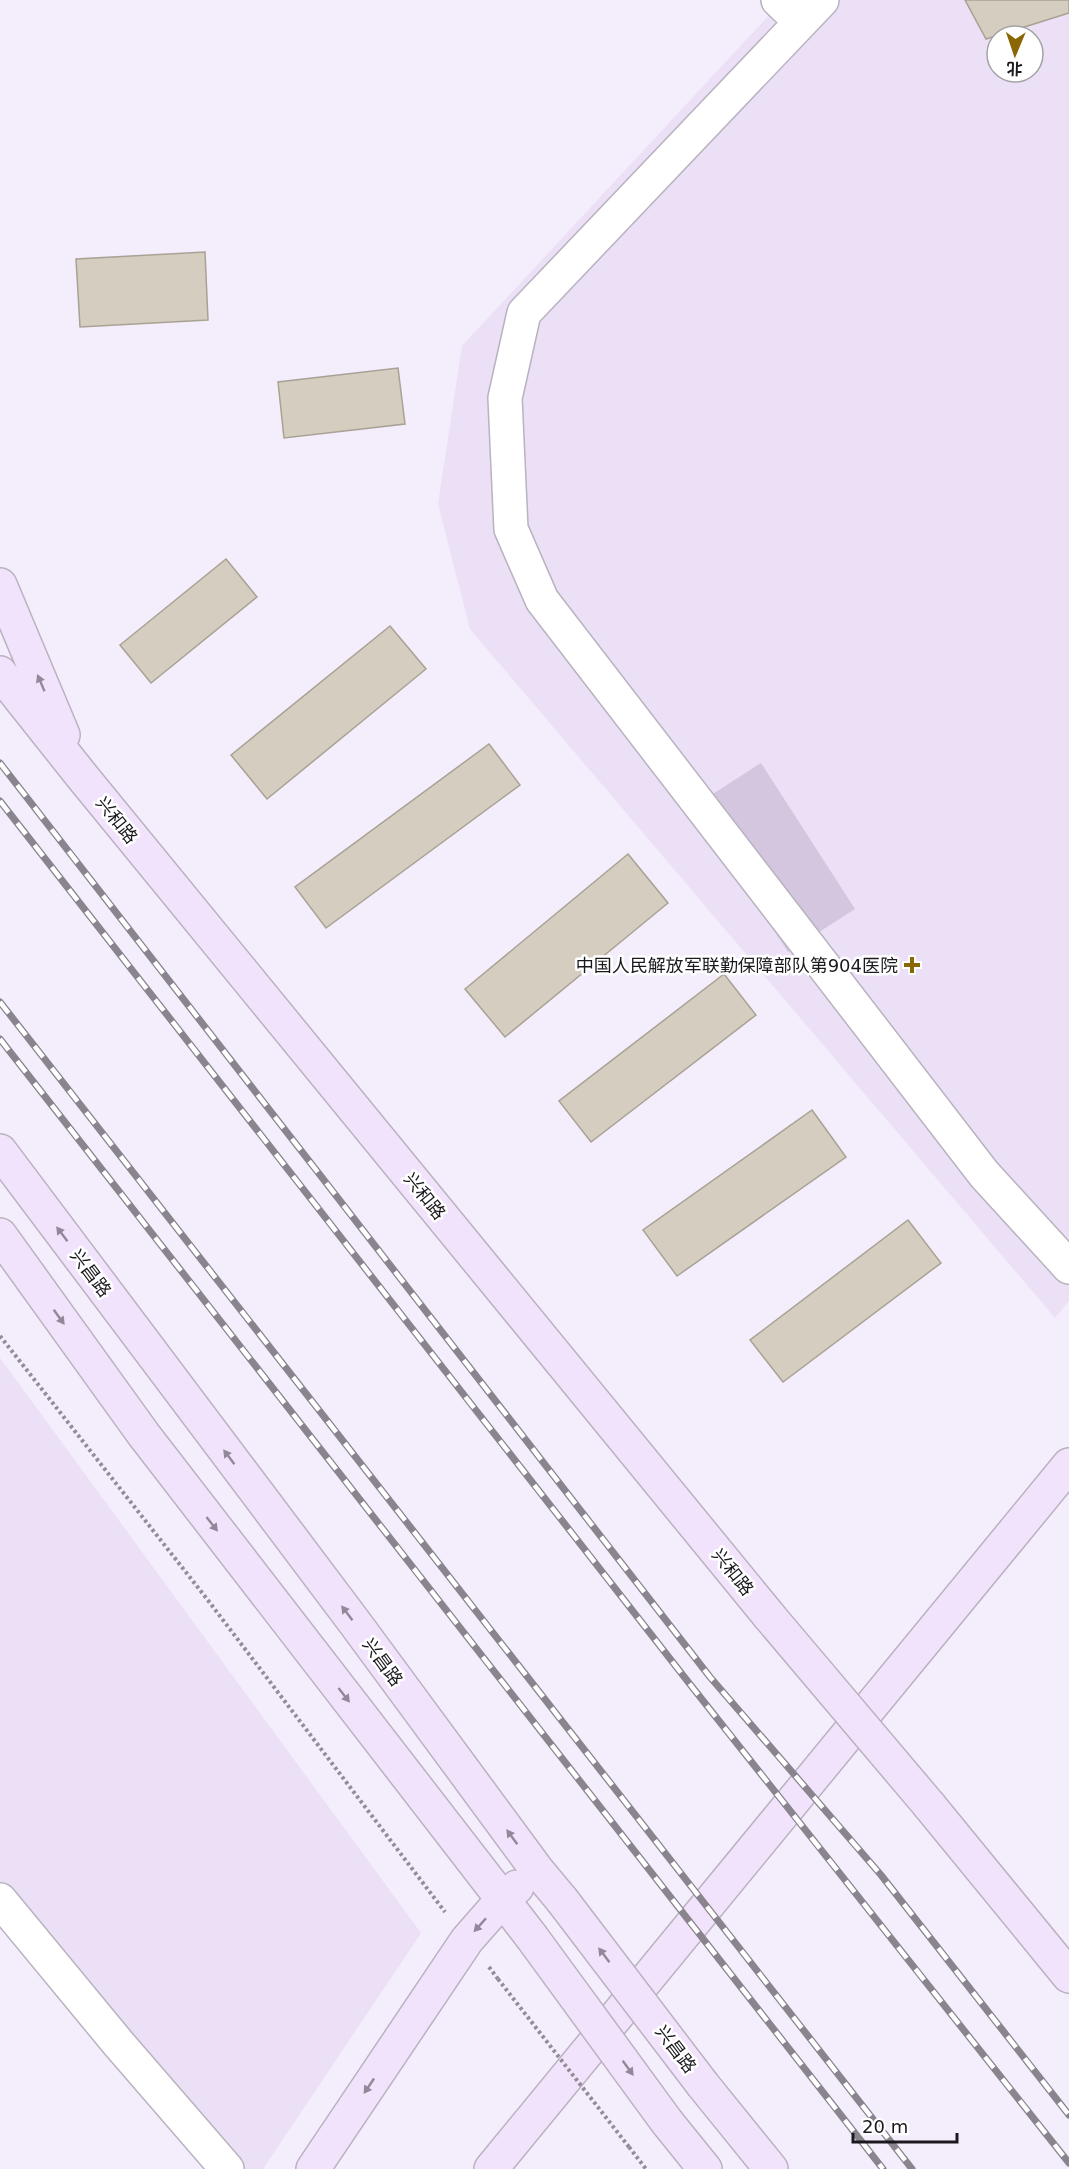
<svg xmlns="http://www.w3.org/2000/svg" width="1069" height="2169" viewBox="0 0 1069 2169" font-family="'DejaVu Sans','Noto Sans SC',sans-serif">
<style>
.built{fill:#ebe0f5;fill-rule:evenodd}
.green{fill:#d4c6df}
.building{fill:#d4cdc0;stroke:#a8a295;stroke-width:1.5}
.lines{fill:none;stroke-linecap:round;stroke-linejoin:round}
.street-casing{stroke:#b9b2bf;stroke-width:36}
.secondary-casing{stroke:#b9b2bf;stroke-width:36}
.path{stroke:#918c96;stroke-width:4;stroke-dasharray:3 3;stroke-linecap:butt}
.street{stroke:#fff;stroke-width:33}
.secondary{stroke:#f2e3fd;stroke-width:33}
.rail-casing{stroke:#89848e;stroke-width:7}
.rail{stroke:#fff;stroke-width:4.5;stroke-dasharray:14;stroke-linecap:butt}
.secondary-bridge-casing{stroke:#b9b2bf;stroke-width:36;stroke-linecap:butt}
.path-bridge{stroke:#918c96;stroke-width:4;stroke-dasharray:3 3;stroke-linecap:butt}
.secondary-bridge{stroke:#f2e3fd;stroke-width:33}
.oneway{fill:#918899}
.poi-dot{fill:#8a6605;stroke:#fff;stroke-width:2}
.labels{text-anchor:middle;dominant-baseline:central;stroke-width:5;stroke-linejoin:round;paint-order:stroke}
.street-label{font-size:18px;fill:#1b191e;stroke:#fff}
.poi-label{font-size:18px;fill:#1b191e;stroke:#fff;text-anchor:end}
</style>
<rect width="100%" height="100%" fill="#f4edfb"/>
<path class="built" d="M 783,0 L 1069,0 L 1069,1301 L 1055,1318 L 470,629 L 438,504 L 462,346 ZM 997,36 L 1033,36 L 1033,72 L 997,72 Z
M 0,1358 L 421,1933 L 263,2169 L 206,2169 L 0,1899 Z"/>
<path class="green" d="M 761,763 L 855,909 L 788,952 L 694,806 Z"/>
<path class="building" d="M 965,0 L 1069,0 L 1069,13 L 986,39 Z
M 205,252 L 208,320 L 80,327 L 76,259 Z
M 398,368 L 405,424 L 284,438 L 278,382 Z
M 226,559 L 257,597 L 151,683 L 120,645 Z
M 390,626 L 426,669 L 267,799 L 231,755 Z
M 489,744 L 520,785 L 326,928 L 295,887 Z
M 628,854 L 668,903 L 505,1037 L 465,989 Z
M 724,974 L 756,1015 L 591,1142 L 559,1101 Z
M 812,1110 L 846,1157 L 677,1276 L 643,1230 Z
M 908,1220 L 941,1263 L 783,1382 L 750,1340 Z"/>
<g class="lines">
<defs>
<path id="street" d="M 778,0 L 801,22
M 822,0 L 524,313 L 505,398 L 511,529 L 542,600 L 984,1174 L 1069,1267
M 0,1900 L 118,2043 L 227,2169"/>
<path id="secondary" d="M 0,585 L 63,735
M 0,673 L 81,775 L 770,1617
M 0,1151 L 355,1623 L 537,1870 L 562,1900
M 0,1235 L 144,1435 L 531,1936
M 929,1805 L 1069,1976
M 703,2085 L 771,2169
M 667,2122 L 705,2169
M 313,2169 L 467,1940 L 502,1900 L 517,1887
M 491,2169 L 1069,1465"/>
</defs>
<use href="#street" class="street-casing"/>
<use href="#secondary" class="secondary-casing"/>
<path class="path" d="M 0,1336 L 207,1599 L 445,1912
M 489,1967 L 498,1979
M 629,2147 L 646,2169"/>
<use href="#street" class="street"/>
<use href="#secondary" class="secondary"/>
<defs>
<path id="rail" d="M 0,763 L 710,1677 L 881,1875 L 1069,2115
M 0,801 L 689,1683 L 1069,2163
M 0,1002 L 912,2169
M 0,1039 L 883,2169"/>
</defs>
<use href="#rail" class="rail-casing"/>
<use href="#rail" class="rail"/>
<defs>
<path id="secondary-bridge" d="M 770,1617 L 929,1805
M 562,1900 L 703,2085
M 531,1936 L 667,2122"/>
</defs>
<use href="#secondary-bridge" class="secondary-bridge-casing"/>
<path class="path-bridge" d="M 498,1979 L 629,2147"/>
<use href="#secondary-bridge" class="secondary-bridge"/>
</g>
<defs><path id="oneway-solid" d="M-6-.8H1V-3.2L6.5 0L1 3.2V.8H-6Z" transform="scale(1.5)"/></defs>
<g class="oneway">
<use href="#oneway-solid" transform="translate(41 683) rotate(-113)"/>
<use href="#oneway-solid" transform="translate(62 1234) rotate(-127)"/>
<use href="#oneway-solid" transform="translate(59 1317) rotate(54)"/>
<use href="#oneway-solid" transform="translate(229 1457) rotate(-127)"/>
<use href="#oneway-solid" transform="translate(212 1524) rotate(52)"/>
<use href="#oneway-solid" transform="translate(347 1613) rotate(-127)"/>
<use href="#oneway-solid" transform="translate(344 1695) rotate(52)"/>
<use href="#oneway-solid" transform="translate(512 1837) rotate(-126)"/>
<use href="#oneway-solid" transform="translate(480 1925) rotate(132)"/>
<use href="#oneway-solid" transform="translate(604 1955) rotate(-127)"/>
<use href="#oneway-solid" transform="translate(628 2068) rotate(54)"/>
<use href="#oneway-solid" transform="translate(369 2086) rotate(124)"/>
</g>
<path class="poi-dot" d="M909 956h6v6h6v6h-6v6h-6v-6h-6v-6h6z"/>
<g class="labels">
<g class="street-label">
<text transform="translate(117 820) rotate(51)">兴和路</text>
<text transform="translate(425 1196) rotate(51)">兴和路</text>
<text transform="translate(91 1273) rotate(53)">兴昌路</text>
<text transform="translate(733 1572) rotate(51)">兴和路</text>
<text transform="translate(383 1662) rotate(54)">兴昌路</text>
<text transform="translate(676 2049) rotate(53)">兴昌路</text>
</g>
<g class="poi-label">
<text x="898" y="965">中国人民解放军联勤保障部队第904医院</text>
</g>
</g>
<g transform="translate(1015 54) rotate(182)"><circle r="28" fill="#ffffff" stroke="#a4a3a5" stroke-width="1.5"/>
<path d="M0-4.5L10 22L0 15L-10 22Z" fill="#8a6605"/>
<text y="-9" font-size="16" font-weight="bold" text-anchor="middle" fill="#1b191e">北</text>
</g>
<path d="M853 2133v9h104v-9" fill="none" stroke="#1b191e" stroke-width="3"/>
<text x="862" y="2133" font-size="18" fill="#1b191e" stroke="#ffffff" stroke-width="4.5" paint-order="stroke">20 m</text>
</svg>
